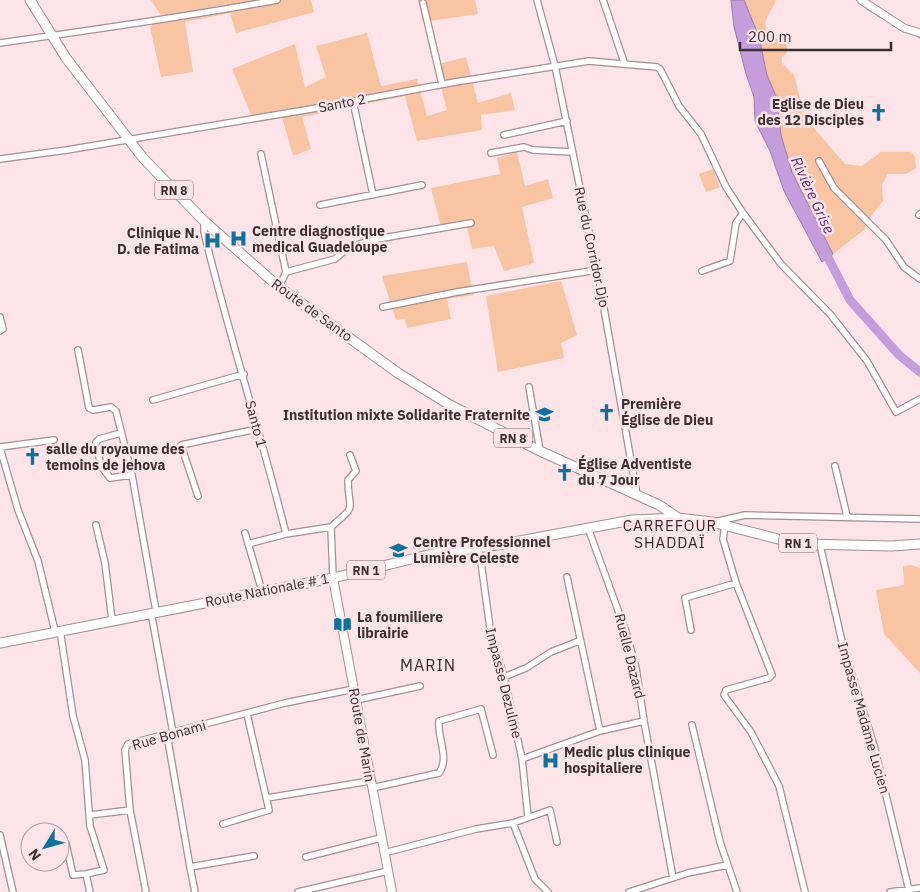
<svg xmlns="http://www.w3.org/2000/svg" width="920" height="892" viewBox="0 0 920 892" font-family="'IBM Plex Sans',sans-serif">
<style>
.green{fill:#f9c4a2}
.water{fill:#c59ddc;stroke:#9b7da9}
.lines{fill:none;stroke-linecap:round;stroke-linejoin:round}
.stream{stroke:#9b7da9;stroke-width:1}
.river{stroke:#c59ddc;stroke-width:9}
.minor-casing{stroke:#a48e93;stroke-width:8}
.tertiary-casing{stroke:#a48e93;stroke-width:9}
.secondary-casing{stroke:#a48e93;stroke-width:10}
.primary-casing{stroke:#a48e93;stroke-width:11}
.minor{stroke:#fff;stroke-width:5.5}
.tertiary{stroke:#fff;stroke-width:7}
.secondary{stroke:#fff;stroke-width:8}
.primary{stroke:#fff;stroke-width:9}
.labels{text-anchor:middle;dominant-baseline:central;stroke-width:5;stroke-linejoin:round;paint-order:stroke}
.shield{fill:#fce4e9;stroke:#74676a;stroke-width:1}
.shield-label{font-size:12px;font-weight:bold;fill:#3a3133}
.street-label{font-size:14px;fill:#3a3133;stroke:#fce4e9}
.poi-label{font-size:14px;font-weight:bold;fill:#3a3133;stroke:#fce4e9;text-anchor:start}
.water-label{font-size:15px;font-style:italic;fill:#5d2b76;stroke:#fce4e9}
.neighbourhood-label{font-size:15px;letter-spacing:1px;fill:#3a282c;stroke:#fce4e9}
.quarter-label{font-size:16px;letter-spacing:1px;fill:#3a282c;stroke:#fce4e9}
</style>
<rect width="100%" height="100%" fill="#fce4e9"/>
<path class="green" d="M 151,0 L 311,0 L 314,12 L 236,33 L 230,13 L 185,22 L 193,72 L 161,77 L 150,27 L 161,15 Z
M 418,0 L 475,0 L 478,14 L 423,22 Z
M 744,0 L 776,0 C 773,12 758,21 770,37 L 787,41 L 787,53 L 782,57 L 782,63 L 794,75 L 804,114 L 818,133 L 845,164 L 862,166 L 881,152 L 911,152 L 915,157 L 916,168 L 906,174 L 888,174 L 882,184 L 883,201 L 870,217 L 864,230 L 833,254 L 792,172 L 781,135 L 776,96 L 767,75 L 759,37 Z
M 367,33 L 381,86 L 417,79 L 427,116 L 447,110 L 435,65 L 466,57 L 478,103 L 511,93 L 515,110 L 481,115 L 482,130 L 417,141 L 405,96 L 302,117 L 311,149 L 293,156 L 280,110 L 252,117 L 232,69 L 295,44 L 305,87 L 326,77 L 316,46 Z
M 517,152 L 525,186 L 548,179 L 553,198 L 522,207 L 534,263 L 504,271 L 494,246 L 472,249 L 467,227 L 442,231 L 431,188 L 500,174 L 497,158 Z
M 713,169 L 720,187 L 706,192 L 699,174 Z
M 467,262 L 473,295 L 447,299 L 451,319 L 407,328 L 405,319 L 396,320 L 382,276 Z
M 561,281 L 577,335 L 561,343 L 564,358 L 498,372 L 486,296 Z
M 911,565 L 920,568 L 920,673 L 884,634 L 876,590 L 904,585 L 903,566 Z"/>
<path class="water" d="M 731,0 L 744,0 L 759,37 L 767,75 L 776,96 L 781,135 L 792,172 L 833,254 L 822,262 L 784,191 L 770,151 L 755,121 L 754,97 L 746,74 L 734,27 Z"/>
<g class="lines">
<path class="stream" d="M 856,0 L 871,12
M 876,15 L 887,21
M 915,35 L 920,38"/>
<path class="river" d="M 823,248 L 850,300 L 899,355 L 920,372"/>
<defs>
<path id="minor" d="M 537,0 L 555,66 L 600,286 L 637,495
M 603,0 L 624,62
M 423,3 L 442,84
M 0,43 C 93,30 185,17 277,0
M 353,101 L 373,195
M 504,135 L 567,121
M 491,153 L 524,147 L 533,150 L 572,152
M 261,154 L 286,272
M 0,159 L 67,150 L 311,109 L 455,82 L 589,61 L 657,67 L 660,69 L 679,106 L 701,134 L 726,187 L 743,213 L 781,264 L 830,314 L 867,361 L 896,412 L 920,399
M 819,161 L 834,188 L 886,240 L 904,267 L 920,279
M 320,205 L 422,185
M 919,215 L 920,214
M 204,221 L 204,232 C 228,333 261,433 286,534 L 331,527 L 333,578
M 702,271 L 730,261 L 736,223 L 743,213
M 279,287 L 286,272 L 335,259 L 349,247 L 377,239 L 471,223
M 383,307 L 457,292 L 597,270
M 0,317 L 3,329 L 0,331
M 78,350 L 89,408 L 93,410 L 111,407 L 116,411 L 132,475 L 156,611
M 529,387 L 540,451
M 153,400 L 244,374
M 121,433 L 99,439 L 96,442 L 101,466 L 110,478 L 132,475
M 0,447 L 54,440
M 0,448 L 18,510 L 38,561 L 55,631
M 835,466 L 847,516
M 198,496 L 181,445 L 257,429
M 714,522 L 745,515 L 920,519
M 96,525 L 105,563 L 112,620
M 725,526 L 723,539 L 736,583 L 772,675 L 769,678 L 726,690 L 724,695 L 751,732 L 779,786 L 805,892
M 331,527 C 359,503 348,512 348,480 L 356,471 L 350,455
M 245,533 L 262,591
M 248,544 L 286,534
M 820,545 L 842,642 L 874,746 L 909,890
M 479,548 L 491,635 L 504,677 L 522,759 L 528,817
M 567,577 L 600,731
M 151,612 L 173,733
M 60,630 L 73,716 L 85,760 L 90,826 L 104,870 L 86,874 L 90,892
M 691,630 L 685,598 L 736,583
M 504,677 L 526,668 L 551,652 L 579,641
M 356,700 L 420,686
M 644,721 L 673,878
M 692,725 L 720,842 L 737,892
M 167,735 L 190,867 L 254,856
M 522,759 L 600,731 L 644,721 L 636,668 L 626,632 L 588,528
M 372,788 L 439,773 C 450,758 437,738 439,721 L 481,709 L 493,755
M 267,798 L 370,781
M 90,815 L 130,810
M 513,823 L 535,879 L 548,892
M 223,824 L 269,810 L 247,714
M 0,835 L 13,892
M 66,844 L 73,875 L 86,874
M 384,853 L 476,829 L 513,823 L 550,810 L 557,842
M 306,857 L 381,838
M 190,867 L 195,892
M 146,892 L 130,810 L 125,750 L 128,744 L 285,703 L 354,689
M 298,892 L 388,871
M 629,892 L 688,873 L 727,865
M 890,892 L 920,888"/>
<path id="tertiary" d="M 861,0 L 904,28 L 920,33"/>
<path id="secondary" d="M 333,578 L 392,892"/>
<path id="primary" d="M 30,0 L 66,58 L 143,158 L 204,221 L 279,287 L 398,373 L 450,405 L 540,451 L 659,505 L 678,518
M 0,643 L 333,578 L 428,555 L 503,544 L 632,520 L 678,518 L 712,522 L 786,541 L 806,544 L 892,546 L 920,544"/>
</defs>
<use href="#minor" class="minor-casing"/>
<use href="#tertiary" class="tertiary-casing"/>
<use href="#secondary" class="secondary-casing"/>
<use href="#primary" class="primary-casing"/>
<use href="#minor" class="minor"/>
<use href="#tertiary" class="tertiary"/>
<use href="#secondary" class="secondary"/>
<use href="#primary" class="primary"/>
</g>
<defs>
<symbol id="church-bare" viewBox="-9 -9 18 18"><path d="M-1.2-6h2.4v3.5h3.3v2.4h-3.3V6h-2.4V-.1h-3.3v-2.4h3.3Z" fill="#0e719e" stroke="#fce4e9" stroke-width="2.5" paint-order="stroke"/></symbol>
<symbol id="hospital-bare" viewBox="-9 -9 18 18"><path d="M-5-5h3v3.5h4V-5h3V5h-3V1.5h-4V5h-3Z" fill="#0e719e" stroke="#fce4e9" stroke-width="2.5" paint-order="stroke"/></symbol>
<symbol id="school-bare" viewBox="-9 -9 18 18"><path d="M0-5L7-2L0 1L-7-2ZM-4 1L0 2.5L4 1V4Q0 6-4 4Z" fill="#0e719e" stroke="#fce4e9" stroke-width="2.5" paint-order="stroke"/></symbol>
<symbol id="university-bare" viewBox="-9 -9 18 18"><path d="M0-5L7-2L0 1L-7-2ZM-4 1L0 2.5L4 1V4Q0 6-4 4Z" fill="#0e719e" stroke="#fce4e9" stroke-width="2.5" paint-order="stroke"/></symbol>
<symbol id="library-bare" viewBox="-9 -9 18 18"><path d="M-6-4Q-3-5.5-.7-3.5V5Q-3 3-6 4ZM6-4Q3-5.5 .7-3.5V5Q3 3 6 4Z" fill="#0e719e" stroke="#fce4e9" stroke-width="2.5" paint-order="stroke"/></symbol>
</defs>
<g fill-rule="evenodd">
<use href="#church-bare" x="866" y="100" width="25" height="25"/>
<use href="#hospital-bare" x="226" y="226" width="25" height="25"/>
<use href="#hospital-bare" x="200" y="228" width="25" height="25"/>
<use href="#church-bare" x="594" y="400" width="25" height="25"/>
<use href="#school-bare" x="532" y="402" width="25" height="25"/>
<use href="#church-bare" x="20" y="444" width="25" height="25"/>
<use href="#church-bare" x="552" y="460" width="25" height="25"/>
<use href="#university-bare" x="386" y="538" width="25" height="25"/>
<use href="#library-bare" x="330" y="612" width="25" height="25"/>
<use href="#hospital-bare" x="538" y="748" width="25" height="25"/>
</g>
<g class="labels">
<g class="shield">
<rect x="155" y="180.5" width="38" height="19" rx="4"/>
<rect x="494" y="428.5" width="38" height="19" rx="4"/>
<rect x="779" y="533.5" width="38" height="19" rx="4"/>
<rect x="347" y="560.5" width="38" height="19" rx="4"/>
</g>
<g class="shield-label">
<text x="174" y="190">RN 8</text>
<text x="513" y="438">RN 8</text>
<text x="798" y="543">RN 1</text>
<text x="366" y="570">RN 1</text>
</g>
<g class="street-label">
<text transform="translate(342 103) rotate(-11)">Santo 2</text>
<text transform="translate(592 247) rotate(78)">Rue du Corridor Djo</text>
<text transform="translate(312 310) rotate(36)">Route de Santo</text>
<text transform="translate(256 424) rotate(75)">Santo 1</text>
<text transform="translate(267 590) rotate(-11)">Route Nationale # 1</text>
<text transform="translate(630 656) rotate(76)">Ruelle Dazard</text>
<text transform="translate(504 683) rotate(76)">Impasse Dezulme</text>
<text transform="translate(864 718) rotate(74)">Impasse Madame Lucien</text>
<text transform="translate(169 735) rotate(-16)">Rue Bonami</text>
<text transform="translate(362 735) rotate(80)">Route de Marin</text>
</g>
<g class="poi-label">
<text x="864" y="104" text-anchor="end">Eglise de Dieu<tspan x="864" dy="16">des 12 Disciples</tspan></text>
<text x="252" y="231">Centre diagnostique<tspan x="252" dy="16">medical Guadeloupe</tspan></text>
<text x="199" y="233" text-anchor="end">Clinique N.<tspan x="199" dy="16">D. de Fatima</tspan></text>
<text x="621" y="404">Première<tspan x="621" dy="16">Église de Dieu</tspan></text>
<text x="530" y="415" text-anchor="end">Institution mixte Solidarite Fraternite</text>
<text x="46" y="449">salle du royaume des<tspan x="46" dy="16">temoins de jehova</tspan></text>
<text x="578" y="464">Église Adventiste<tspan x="578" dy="16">du 7 Jour</tspan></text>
<text x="413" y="542">Centre Professionnel<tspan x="413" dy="16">Lumière Celeste</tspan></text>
<text x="357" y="617">La foumiliere<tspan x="357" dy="16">librairie</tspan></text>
<text x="564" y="752">Medic plus clinique<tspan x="564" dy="16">hospitaliere</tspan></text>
</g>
<g class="water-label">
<text transform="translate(813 195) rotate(65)">Rivière Grise</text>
</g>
<g class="neighbourhood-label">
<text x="670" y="525">CARREFOUR<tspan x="670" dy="17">SHADDAÏ</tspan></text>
</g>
<g class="quarter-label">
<text x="428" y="665">MARIN</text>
</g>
</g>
<g transform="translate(45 847) rotate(233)"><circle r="24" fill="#fce4e9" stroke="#ae9ca0"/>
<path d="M0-4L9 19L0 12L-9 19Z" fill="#0e719e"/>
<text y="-8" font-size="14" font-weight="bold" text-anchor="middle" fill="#3a3133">N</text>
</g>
<path d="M740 42v8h151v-8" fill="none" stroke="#3a3133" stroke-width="2.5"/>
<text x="748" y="42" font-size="15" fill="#3a3133" stroke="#fce4e9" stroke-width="4" paint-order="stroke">200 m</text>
</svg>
